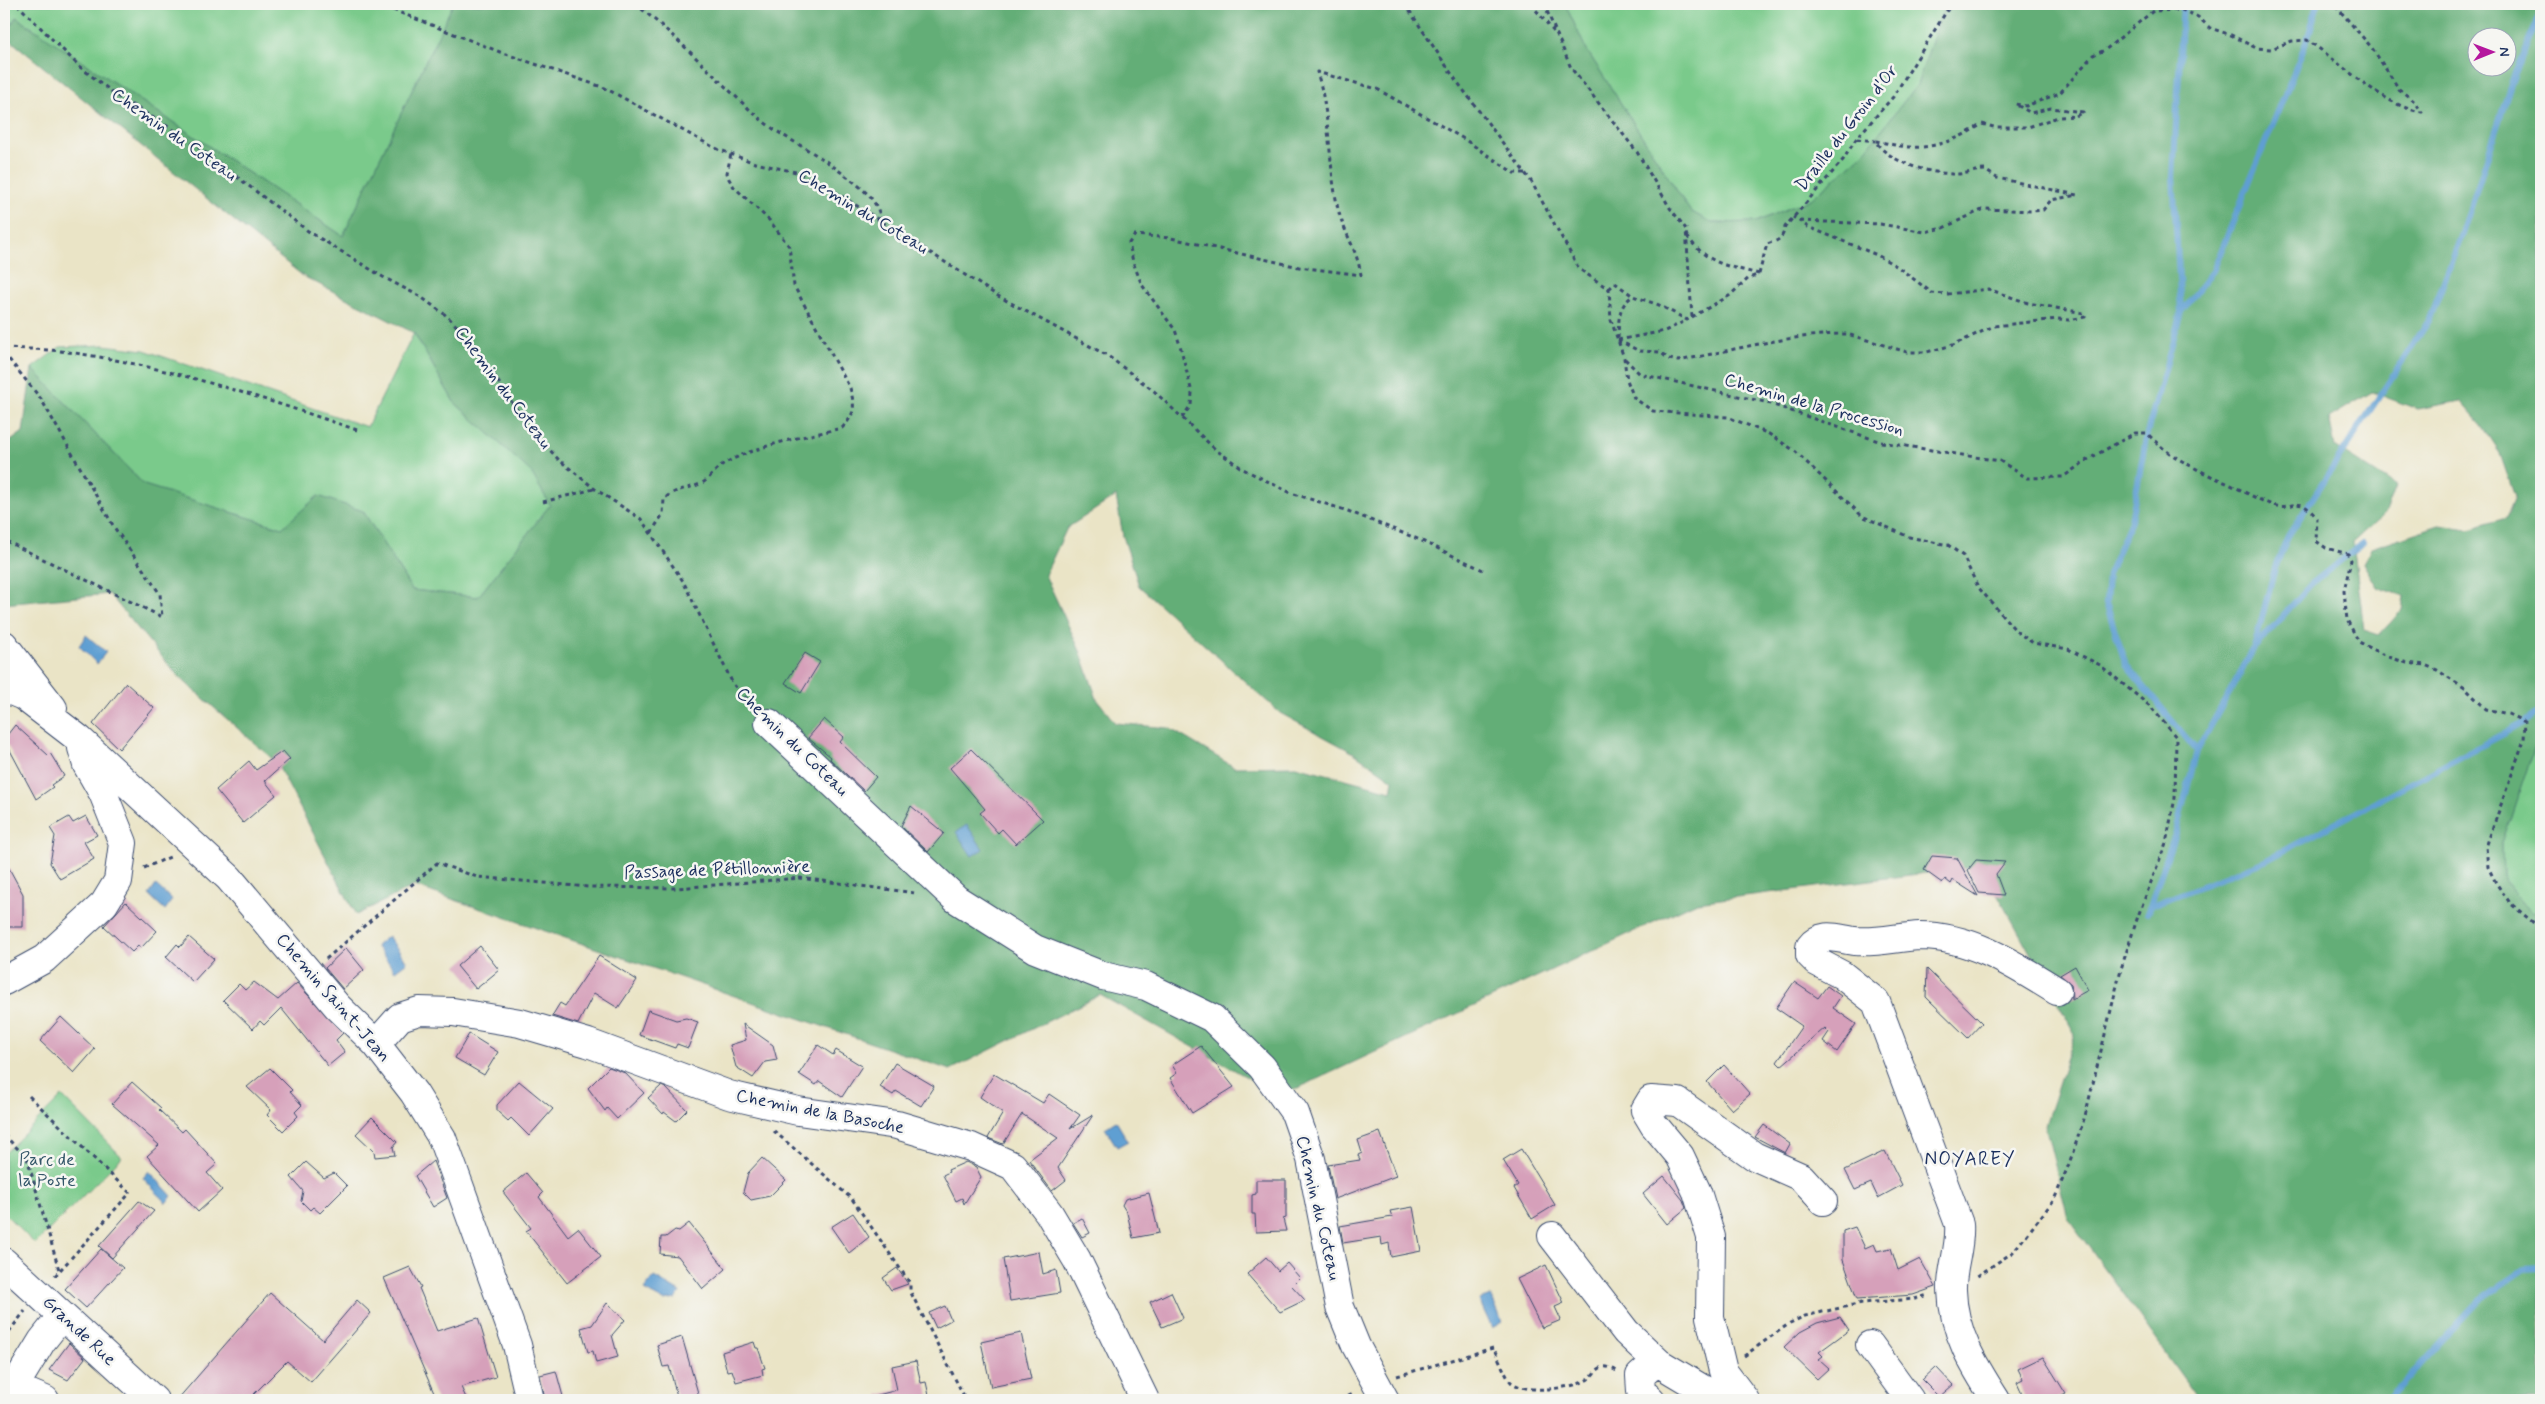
<svg xmlns="http://www.w3.org/2000/svg" width="2545" height="1404" viewBox="0 0 2545 1404" font-family="Mynerve,sans-serif">
<style>
.green{fill:#7aca8b;stroke:#4a7c74}
.forest{fill:#63ae77;stroke:#3f6e6a;fill-rule:evenodd}
.water{fill:#5f9fd2;stroke:#3d6798}
.lines{fill:none;stroke-linecap:round;stroke-linejoin:round}
.stream{stroke:#5f9fd2;stroke-width:6}
.building{fill:#d6a0ba}
.minor-casing{stroke:#3a4a6e;stroke-width:30}
.major-casing{stroke:#3a4a6e;stroke-width:30}
.path{stroke:#3a4a6e;stroke-width:3;stroke-dasharray:4 4;stroke-linecap:butt}
.minor{stroke:#fff;stroke-width:28}
.major{stroke:#fff;stroke-width:28}
.labels{text-anchor:middle;dominant-baseline:central;stroke-width:5;stroke-linejoin:round;paint-order:stroke}
.street-label{font-size:18px;fill:#1b2f5e;stroke:#f6f6f2}
.park-label{font-size:18px;fill:#335669;stroke:#f6f6f2}
.neighbourhood-label{font-size:19px;letter-spacing:1px;fill:#1b2f5e;stroke:#f6f6f2}
</style>
<rect width="100%" height="100%" fill="#f6f6f2"/>
<filter id="ink" filterUnits="userSpaceOnUse"><feTurbulence type="fractalNoise" baseFrequency=".02" numOctaves="2"/><feDisplacementMap in="SourceGraphic" scale="10" xChannelSelector="R" yChannelSelector="G"/><feConvolveMatrix kernelMatrix="1 2 1 2 8 2 1 2 1" color-interpolation-filters="sRGB"/></filter>
<filter id="wash" filterUnits="userSpaceOnUse"><feTurbulence type="fractalNoise" baseFrequency=".0096" numOctaves="4" result="noise"/><feDisplacementMap in="SourceGraphic" scale="20" xChannelSelector="R" yChannelSelector="G"/><feGaussianBlur stdDeviation="1.12" result="paint"/><feColorMatrix in="noise" values="0 0 0 0 0 0 0 0 0 0 0 0 0 0 0 0 0 1.4 0 .05"/><feComposite in="paint" operator="in"/></filter>
<g filter="url(#wash)">
<rect width="100%" height="100%" fill="#eae4c6"/>
<path class="green" d="M 4,4 L 453,4 L 343,236 L 16,17 L 4,36 Z
M 1565,4 L 1945,4 L 1917,85 L 1861,156 L 1811,199 L 1756,222 L 1712,223 L 1690,211 L 1586,49 Z
M 414,333 L 454,402 L 532,472 L 550,505 L 478,597 L 412,590 L 363,511 L 318,496 L 282,528 L 144,485 L 32,368 L 60,347 L 104,345 L 144,350 L 367,427 Z
M 2541,732 L 2541,914 L 2531,912 L 2503,880 L 2502,843 L 2536,741 Z
M 62,1096 L 122,1157 L 35,1244 L 4,1213 L 4,1154 Z"/>
<path class="forest" d="M 453,4 L 1565,4 L 1586,49 L 1690,211 L 1712,223 L 1756,222 L 1811,199 L 1861,156 L 1917,85 L 1945,4 L 2541,4 L 2541,732 L 2536,741 L 2502,843 L 2503,880 L 2531,912 L 2541,914 L 2541,1400 L 2199,1400 L 2068,1218 L 2045,1125 L 2075,1034 L 1982,866 L 1697,902 L 1281,1096 L 1100,995 L 950,1070 L 414,886 L 356,915 L 276,762 L 178,676 L 109,594 L 4,604 L 4,446 L 23,432 L 32,368 L 144,485 L 282,528 L 318,496 L 363,511 L 412,590 L 478,597 L 550,505 L 531,472 L 454,402 L 414,333 L 303,276 L 5,36 L 16,17 L 343,236 ZM 2478,38 L 2508,38 L 2508,68 L 2478,68 ZM 2372,392 L 2417,409 L 2461,401 L 2482,425 L 2499,451 L 2515,497 L 2506,518 L 2469,529 L 2439,525 L 2371,548 L 2363,563 L 2377,587 L 2404,596 L 2402,610 L 2379,635 L 2364,630 L 2353,542 L 2386,512 L 2396,486 L 2335,447 L 2329,418 ZM 1116,496 L 1123,536 L 1139,586 L 1280,713 L 1354,753 L 1393,780 L 1391,791 L 1296,766 L 1234,767 L 1169,728 L 1115,723 L 1097,699 L 1081,653 L 1045,575 L 1067,528 Z"/>
<path class="water" d="M 86,635 L 106,652 L 97,664 L 79,646 Z
M 967,825 L 983,849 L 972,856 L 956,832 Z
M 156,885 L 172,900 L 165,910 L 149,895 Z
M 388,936 L 407,962 L 395,971 L 376,946 Z
M 1116,1121 L 1128,1141 L 1117,1147 L 1105,1128 Z
M 149,1171 L 172,1196 L 166,1203 L 143,1178 Z
M 654,1277 L 680,1292 L 676,1299 L 664,1301 L 644,1290 Z
M 1491,1296 L 1502,1322 L 1492,1328 L 1479,1300 Z"/>
<g class="lines">
<path class="stream" d="M 2183,4 L 2173,177 L 2181,312 L 2147,433 L 2131,521 L 2108,574 L 2106,603 L 2126,665 L 2197,751
M 2181,312 L 2213,271 L 2307,40 L 2318,4
M 2256,646 L 2311,584 L 2363,543
M 2150,906 L 2176,831 L 2197,751 L 2254,648 L 2275,568 L 2288,536 L 2430,319 L 2463,231 L 2515,72 L 2541,13
M 2147,913 L 2150,906 L 2265,861 L 2525,722 L 2541,710
M 2388,1400 L 2480,1300 L 2524,1269 L 2541,1268"/>
</g>
<g id="blocks">
<path class="building" d="M 805,653 L 820,662 L 801,693 L 785,683 Z
M 126,683 L 154,708 L 119,749 L 93,724 Z
M 824,719 L 844,737 L 840,742 L 876,777 L 864,791 L 830,759 L 831,757 L 808,738 Z
M 15,725 L 48,755 L 50,753 L 64,776 L 51,785 L 53,787 L 36,799 L 4,739 Z
M 971,749 L 1043,820 L 1016,844 L 1002,829 L 998,833 L 980,813 L 985,809 L 950,768 Z
M 283,751 L 290,759 L 265,781 L 276,795 L 243,823 L 216,790 L 249,761 L 256,770 Z
M 911,806 L 944,833 L 928,852 L 901,826 Z
M 86,816 L 97,835 L 84,842 L 94,859 L 60,879 L 50,863 L 55,836 L 50,828 L 69,817 L 73,823 Z
M 1932,856 L 1957,858 L 1978,896 L 1953,880 L 1951,884 L 1945,879 L 1942,883 L 1924,870 Z
M 4,859 L 23,894 L 23,927 L 5,927 Z
M 1976,860 L 2005,862 L 1996,874 L 2004,895 L 1979,893 L 1968,870 Z
M 126,902 L 157,931 L 141,948 L 138,946 L 132,952 L 104,926 Z
M 189,937 L 214,959 L 193,982 L 166,957 L 177,944 L 180,947 Z
M 480,946 L 499,970 L 476,989 L 457,966 Z
M 346,948 L 364,970 L 343,989 L 325,968 Z
M 599,956 L 637,980 L 618,1008 L 594,993 L 578,1024 L 552,1016 L 560,1003 L 565,1006 Z
M 2075,966 L 2088,990 L 2072,999 L 2071,984 L 2060,975 Z
M 1927,969 L 1982,1023 L 1968,1038 L 1926,997 Z
M 254,982 L 278,1000 L 297,983 L 343,1033 L 336,1040 L 345,1052 L 328,1066 L 281,1008 L 264,1025 L 260,1021 L 253,1029 L 223,1000 L 239,984 L 245,990 Z
M 1794,982 L 1818,998 L 1827,986 L 1841,996 L 1833,1008 L 1856,1024 L 1837,1052 L 1823,1041 L 1829,1032 L 1825,1028 L 1781,1066 L 1777,1062 L 1802,1026 L 1776,1008 Z
M 648,1010 L 676,1020 L 686,1018 L 698,1022 L 688,1048 L 677,1044 L 675,1048 L 639,1035 Z
M 61,1017 L 95,1049 L 74,1073 L 40,1041 Z
M 743,1024 L 773,1045 L 777,1060 L 765,1062 L 753,1078 L 736,1067 L 730,1045 L 746,1040 Z
M 469,1034 L 498,1052 L 484,1075 L 455,1058 Z
M 818,1045 L 833,1055 L 836,1050 L 862,1066 L 842,1097 L 819,1081 L 816,1085 L 799,1074 Z
M 1201,1046 L 1234,1087 L 1192,1113 L 1170,1078 L 1177,1073 L 1172,1065 Z
M 895,1063 L 934,1086 L 921,1106 L 896,1091 L 893,1095 L 880,1087 Z
M 1724,1065 L 1750,1094 L 1732,1110 L 1707,1082 Z
M 609,1067 L 625,1073 L 644,1093 L 617,1119 L 607,1108 L 605,1111 L 588,1088 Z
M 270,1068 L 292,1090 L 290,1092 L 302,1105 L 295,1112 L 298,1116 L 283,1131 L 267,1115 L 271,1110 L 247,1087 Z
M 994,1074 L 1043,1103 L 1049,1094 L 1080,1115 L 1070,1129 L 1093,1115 L 1058,1168 L 1066,1180 L 1052,1191 L 1029,1160 L 1058,1138 L 1022,1114 L 1003,1144 L 988,1138 L 1003,1113 L 980,1097 Z
M 519,1081 L 553,1109 L 529,1136 L 511,1118 L 508,1121 L 497,1111 L 497,1105 Z
M 132,1082 L 161,1108 L 159,1110 L 182,1132 L 185,1129 L 217,1164 L 207,1173 L 222,1190 L 198,1212 L 147,1156 L 159,1145 L 112,1104 Z
M 661,1086 L 666,1088 L 687,1110 L 676,1121 L 664,1112 L 663,1114 L 648,1098 Z
M 372,1117 L 397,1142 L 393,1147 L 395,1155 L 375,1157 L 374,1151 L 356,1134 Z
M 1764,1125 L 1790,1144 L 1785,1153 L 1755,1137 Z
M 1380,1132 L 1396,1176 L 1335,1199 L 1328,1165 L 1360,1160 L 1358,1155 L 1362,1153 L 1358,1140 Z
M 1521,1149 L 1555,1205 L 1532,1219 L 1514,1188 L 1518,1185 L 1503,1160 Z
M 1885,1151 L 1902,1185 L 1878,1198 L 1871,1183 L 1855,1190 L 1845,1170 Z
M 762,1158 L 786,1180 L 770,1196 L 751,1200 L 743,1192 L 748,1173 Z
M 433,1161 L 447,1198 L 433,1207 L 415,1176 Z
M 306,1162 L 324,1178 L 334,1173 L 347,1186 L 320,1213 L 313,1207 L 310,1210 L 301,1201 L 303,1191 L 291,1177 Z
M 966,1162 L 976,1167 L 981,1177 L 964,1204 L 962,1198 L 956,1201 L 943,1175 L 949,1172 L 948,1170 Z
M 526,1173 L 543,1193 L 539,1197 L 568,1236 L 578,1228 L 601,1257 L 567,1283 L 526,1231 L 531,1228 L 503,1192 Z
M 1664,1176 L 1683,1200 L 1686,1208 L 1667,1224 L 1643,1194 Z
M 1256,1180 L 1286,1180 L 1286,1218 L 1283,1219 L 1286,1231 L 1256,1232 L 1255,1214 L 1252,1214 L 1252,1195 L 1256,1194 Z
M 1149,1193 L 1159,1233 L 1133,1238 L 1127,1213 L 1122,1205 L 1125,1199 Z
M 139,1201 L 154,1211 L 112,1258 L 99,1246 Z
M 1413,1207 L 1421,1251 L 1391,1257 L 1389,1243 L 1382,1245 L 1381,1237 L 1343,1243 L 1340,1226 L 1392,1217 L 1390,1211 Z
M 853,1213 L 869,1237 L 849,1253 L 831,1227 Z
M 1082,1218 L 1090,1233 L 1082,1237 L 1073,1223 Z
M 689,1223 L 726,1269 L 703,1289 L 678,1256 L 660,1254 L 661,1237 L 666,1237 L 675,1230 L 679,1231 Z
M 1855,1227 L 1865,1248 L 1874,1244 L 1877,1251 L 1891,1248 L 1898,1270 L 1920,1259 L 1936,1287 L 1913,1295 L 1857,1299 L 1843,1260 L 1843,1231 Z
M 101,1249 L 123,1268 L 86,1308 L 65,1289 Z
M 1039,1252 L 1043,1274 L 1056,1270 L 1060,1293 L 1010,1301 L 1003,1259 Z
M 1266,1257 L 1278,1271 L 1287,1263 L 1300,1278 L 1292,1286 L 1305,1300 L 1280,1312 L 1247,1274 Z
M 1546,1265 L 1564,1303 L 1555,1307 L 1561,1320 L 1542,1328 L 1517,1279 Z
M 410,1267 L 421,1287 L 419,1288 L 437,1331 L 478,1318 L 496,1377 L 461,1387 L 467,1400 L 437,1400 L 384,1278 Z
M 897,1268 L 908,1284 L 891,1290 L 883,1278 Z
M 1171,1292 L 1183,1318 L 1162,1327 L 1150,1302 Z
M 270,1293 L 323,1340 L 357,1300 L 371,1313 L 311,1382 L 287,1361 L 248,1400 L 177,1400 Z
M 607,1303 L 625,1320 L 612,1335 L 618,1357 L 596,1363 L 593,1351 L 588,1352 L 581,1328 L 592,1325 Z
M 945,1306 L 951,1320 L 936,1328 L 929,1313 Z
M 1840,1317 L 1849,1330 L 1819,1352 L 1823,1356 L 1819,1359 L 1829,1368 L 1817,1379 L 1784,1347 L 1800,1332 L 1817,1323 Z
M 1021,1333 L 1031,1379 L 991,1387 L 981,1342 Z
M 682,1337 L 700,1400 L 678,1400 L 669,1366 L 663,1367 L 657,1345 Z
M 754,1342 L 756,1348 L 758,1348 L 765,1368 L 762,1369 L 763,1375 L 736,1382 L 732,1370 L 727,1371 L 722,1352 Z
M 69,1343 L 85,1358 L 68,1380 L 49,1370 Z
M 2043,1357 L 2066,1394 L 2054,1400 L 2025,1400 L 2017,1382 L 2023,1379 L 2018,1369 Z
M 916,1361 L 921,1383 L 926,1382 L 930,1400 L 879,1400 L 878,1395 L 897,1390 L 892,1366 Z
M 1936,1367 L 1953,1385 L 1939,1397 L 1922,1380 Z
M 556,1371 L 564,1400 L 545,1400 L 540,1375 Z"/>
</g>
</g>
<g filter="url(#ink)">
<use href="#blocks" fill-opacity="0" stroke="#3a4a6e" stroke-width="1"/>
<g class="lines">
<defs>
<path id="minor" d="M 4,645 L 53,708
M 4,688 L 23,696 L 79,739 L 229,878 L 337,1006 L 376,1044 L 414,1093 L 442,1138 L 517,1345 L 530,1400
M 769,723 L 956,899 L 1035,949 L 1103,976 L 1146,986 L 1212,1018 L 1262,1067 L 1295,1113 L 1311,1159 L 1340,1307 L 1356,1346 L 1385,1400
M 4,981 L 44,959 L 104,904 L 118,881 L 123,843 L 103,793 L 87,765 L 82,748
M 376,1044 L 400,1017 L 419,1011 L 453,1012 L 520,1023 L 588,1043 L 729,1095 L 798,1111 L 897,1125 L 971,1147 L 1013,1166 L 1049,1213 L 1077,1260 L 1145,1400
M 1552,1236 L 1626,1332 L 1659,1363 L 1721,1400
M 1870,1345 L 1910,1400
M 45,1400 L 14,1387 L 42,1341 L 61,1317
M 1651,1400 L 1641,1391 L 1640,1376 L 1649,1368 L 1659,1363
M 1745,1400 L 1723,1371 L 1710,1317 L 1711,1237 L 1697,1192 L 1680,1156 L 1654,1125 L 1645,1110 L 1651,1100 L 1678,1102 L 1754,1156 L 1801,1177 L 1823,1201
M 1996,1400 C 1974,1366 1953,1332 1952,1290 C 1951,1268 1961,1248 1959,1224 L 1876,1002 L 1842,975 L 1817,962 L 1810,955 L 1810,947 C 1822,931 1838,939 1855,941 C 1876,943 1899,937 1920,936 C 1971,936 2015,965 2057,991"/>
<path id="major" d="M 4,1262 L 154,1400"/>
</defs>
<use href="#minor" class="minor-casing"/>
<use href="#major" class="major-casing"/>
<path class="path" d="M 17,4 L 80,67 L 120,98 L 182,135 L 308,231 L 383,277 L 421,297 L 447,316 L 471,341 L 527,425 L 558,459 L 595,489 L 641,519 L 683,581 L 733,684 L 754,707
M 378,4 L 500,52 L 605,88 L 715,148 L 755,163 L 796,172 L 829,188 L 998,296 L 1108,356 L 1154,391 L 1216,450 L 1243,469 L 1291,493 L 1348,511 L 1420,540 L 1483,570
M 635,4 C 680,38 716,80 758,117 C 782,138 813,150 838,170 C 856,184 877,196 881,220
M 1405,4 L 1453,76 L 1531,181 L 1579,269 L 1609,289 L 1611,320 L 1624,358 L 1627,380 L 1634,398 L 1653,411 L 1728,417 L 1769,434 L 1795,451 L 1862,516 L 1909,537 L 1948,545 L 1963,556 L 1978,587 L 2017,632 L 2033,643 L 2068,649 L 2100,665 L 2151,707 L 2176,737 L 2175,798 L 2166,843 L 2138,916 L 2121,969 L 2085,1116 L 2069,1164 L 2054,1200 L 2013,1252 L 1976,1277
M 1531,4 L 1554,32
M 1544,4 L 1571,68 L 1637,152 L 1670,208 L 1686,229 L 1692,317 L 1687,320 L 1659,305 L 1633,296 C 1617,306 1619,321 1618,338
M 1857,139 L 1875,141
M 1800,221 L 1880,224 L 1925,232 L 1943,228 L 1984,209 L 2033,211 L 2043,210 L 2051,200 L 2077,195 L 1997,178 L 1985,170 C 1976,170 1967,174 1958,174 C 1931,174 1891,164 1875,141 C 1884,142 1892,145 1901,146 C 1930,151 1958,140 1982,124 L 1994,127 L 2028,127 L 2058,117 L 2076,116 L 2083,112 L 2051,108 L 2031,113 L 2015,104 L 2026,106 L 2060,93 L 2093,55 L 2105,50 L 2153,11 L 2182,10 L 2198,17 L 2210,28 L 2231,35 L 2256,48 L 2271,49 L 2292,41 L 2307,40 C 2339,61 2384,107 2422,112 L 2415,102 L 2399,89 L 2372,48 L 2334,4
M 1687,236 C 1707,264 1727,266 1759,274
M 1759,274 L 1767,244 C 1779,240 1782,240 1785,227 L 1843,160 L 1856,139 L 1893,97 L 1951,4
M 1609,289 L 1615,283 L 1633,296
M 1692,317 L 1729,296 L 1749,278 L 1759,274
M 1618,340 L 1639,351 L 1660,352 L 1669,359 L 1678,361 C 1734,350 1790,334 1847,334 L 1907,352 L 1927,352 L 1953,345 L 1994,326 L 2058,319 L 2069,320 L 2085,317 L 2084,313 L 2028,303 L 1988,289 L 1948,294 L 1932,293 L 1898,267 L 1877,255 L 1808,227 L 1793,217
M 1618,340 L 1665,331 L 1687,320
M 4,348 C 25,349 47,349 68,352 C 167,366 263,398 357,430
M 4,353 L 41,399 L 114,527 L 160,594 L 162,617 L 4,540
M 1625,359 L 1640,374 L 1765,402 L 1881,442 L 2000,461 L 2027,478 L 2063,477 L 2087,460 L 2135,433 L 2147,433 C 2170,459 2203,472 2235,487 C 2247,493 2260,501 2273,505 C 2294,512 2296,492 2317,518 L 2316,541 L 2326,548 L 2348,554 L 2351,560 L 2344,591 L 2347,620 L 2359,642 L 2386,656 L 2407,663 L 2425,665 L 2437,670 L 2465,688 L 2486,709 L 2508,714 L 2525,722 L 2524,740 L 2486,847 L 2488,867 L 2496,883 L 2510,903 L 2541,929
M 1182,418 L 1191,405 L 1192,393 L 1180,345 L 1175,330 L 1142,285 L 1133,262 L 1129,243 L 1135,235 L 1171,238 L 1299,267 L 1361,275 C 1357,249 1344,233 1338,209 C 1328,164 1331,117 1317,72 L 1377,89 L 1464,139 L 1514,173 L 1525,173
M 543,502 L 594,489
M 651,533 L 663,514 L 664,499 C 678,487 688,490 702,483 C 710,479 716,468 725,463 C 761,444 803,437 842,428 C 856,413 855,407 850,388 L 794,286 L 789,246 L 769,220 L 734,187 L 729,179 L 727,173 L 731,154
M 144,868 L 170,857
M 326,959 L 437,863 L 477,877 L 588,887 L 677,888 L 800,878 L 915,893
M 29,1096 L 130,1193 L 53,1278
M 774,1131 L 852,1199 L 910,1283 L 910,1291 L 966,1400
M 4,1135 L 27,1158 L 59,1270
M 4,1338 L 25,1311
M 1744,1356 L 1790,1323 L 1805,1316 L 1862,1303 L 1915,1299 L 1928,1295
M 1397,1376 L 1493,1348 C 1499,1357 1505,1376 1511,1382 C 1525,1394 1569,1389 1585,1381 C 1592,1378 1595,1369 1603,1367 C 1608,1366 1613,1369 1617,1371
M 1341,1400 L 1355,1393"/>
<use href="#minor" class="minor"/>
<use href="#major" class="major"/>
</g>
</g>
<g class="labels">
<g class="street-label">
<text transform="translate(1847 128) rotate(-52)">Draille du Groin d'Or</text>
<text transform="translate(174 135) rotate(35)">Chemin du Coteau</text>
<text transform="translate(863 212) rotate(31)">Chemin du Coteau</text>
<text transform="translate(503 388) rotate(53)">Chemin du Coteau</text>
<text transform="translate(1814 405) rotate(16)">Chemin de la Procession</text>
<text transform="translate(792 742) rotate(44)">Chemin du Coteau</text>
<text transform="translate(717 870) rotate(-2)">Passage de Pétillonnière</text>
<text transform="translate(333 998) rotate(49)">Chemin Saint-Jean</text>
<text transform="translate(820 1112) rotate(11)">Chemin de la Basoche</text>
<text transform="translate(1318 1208) rotate(77)">Chemin du Coteau</text>
<text transform="translate(79 1331) rotate(43)">Grande Rue</text>
</g>
<g class="park-label">
<text x="47" y="1160">Parc de<tspan x="47" dy="21">la Poste</tspan></text>
</g>
<g class="neighbourhood-label">
<text x="1970" y="1159">NOYAREY</text>
</g>
</g>
<rect width="2545" height="1404" fill="none" stroke="#f6f6f2" stroke-width="20"/>
<g transform="translate(2492 52) rotate(89)"><circle r="24" fill="#f6f6f2" stroke="#9ea6b7"/>
<path d="M0-4L9 19L0 12L-9 19Z" fill="#b5179e"/>
<text y="-8" font-size="14" font-weight="bold" text-anchor="middle" fill="#1b2f5e">N</text>
</g>
</svg>
